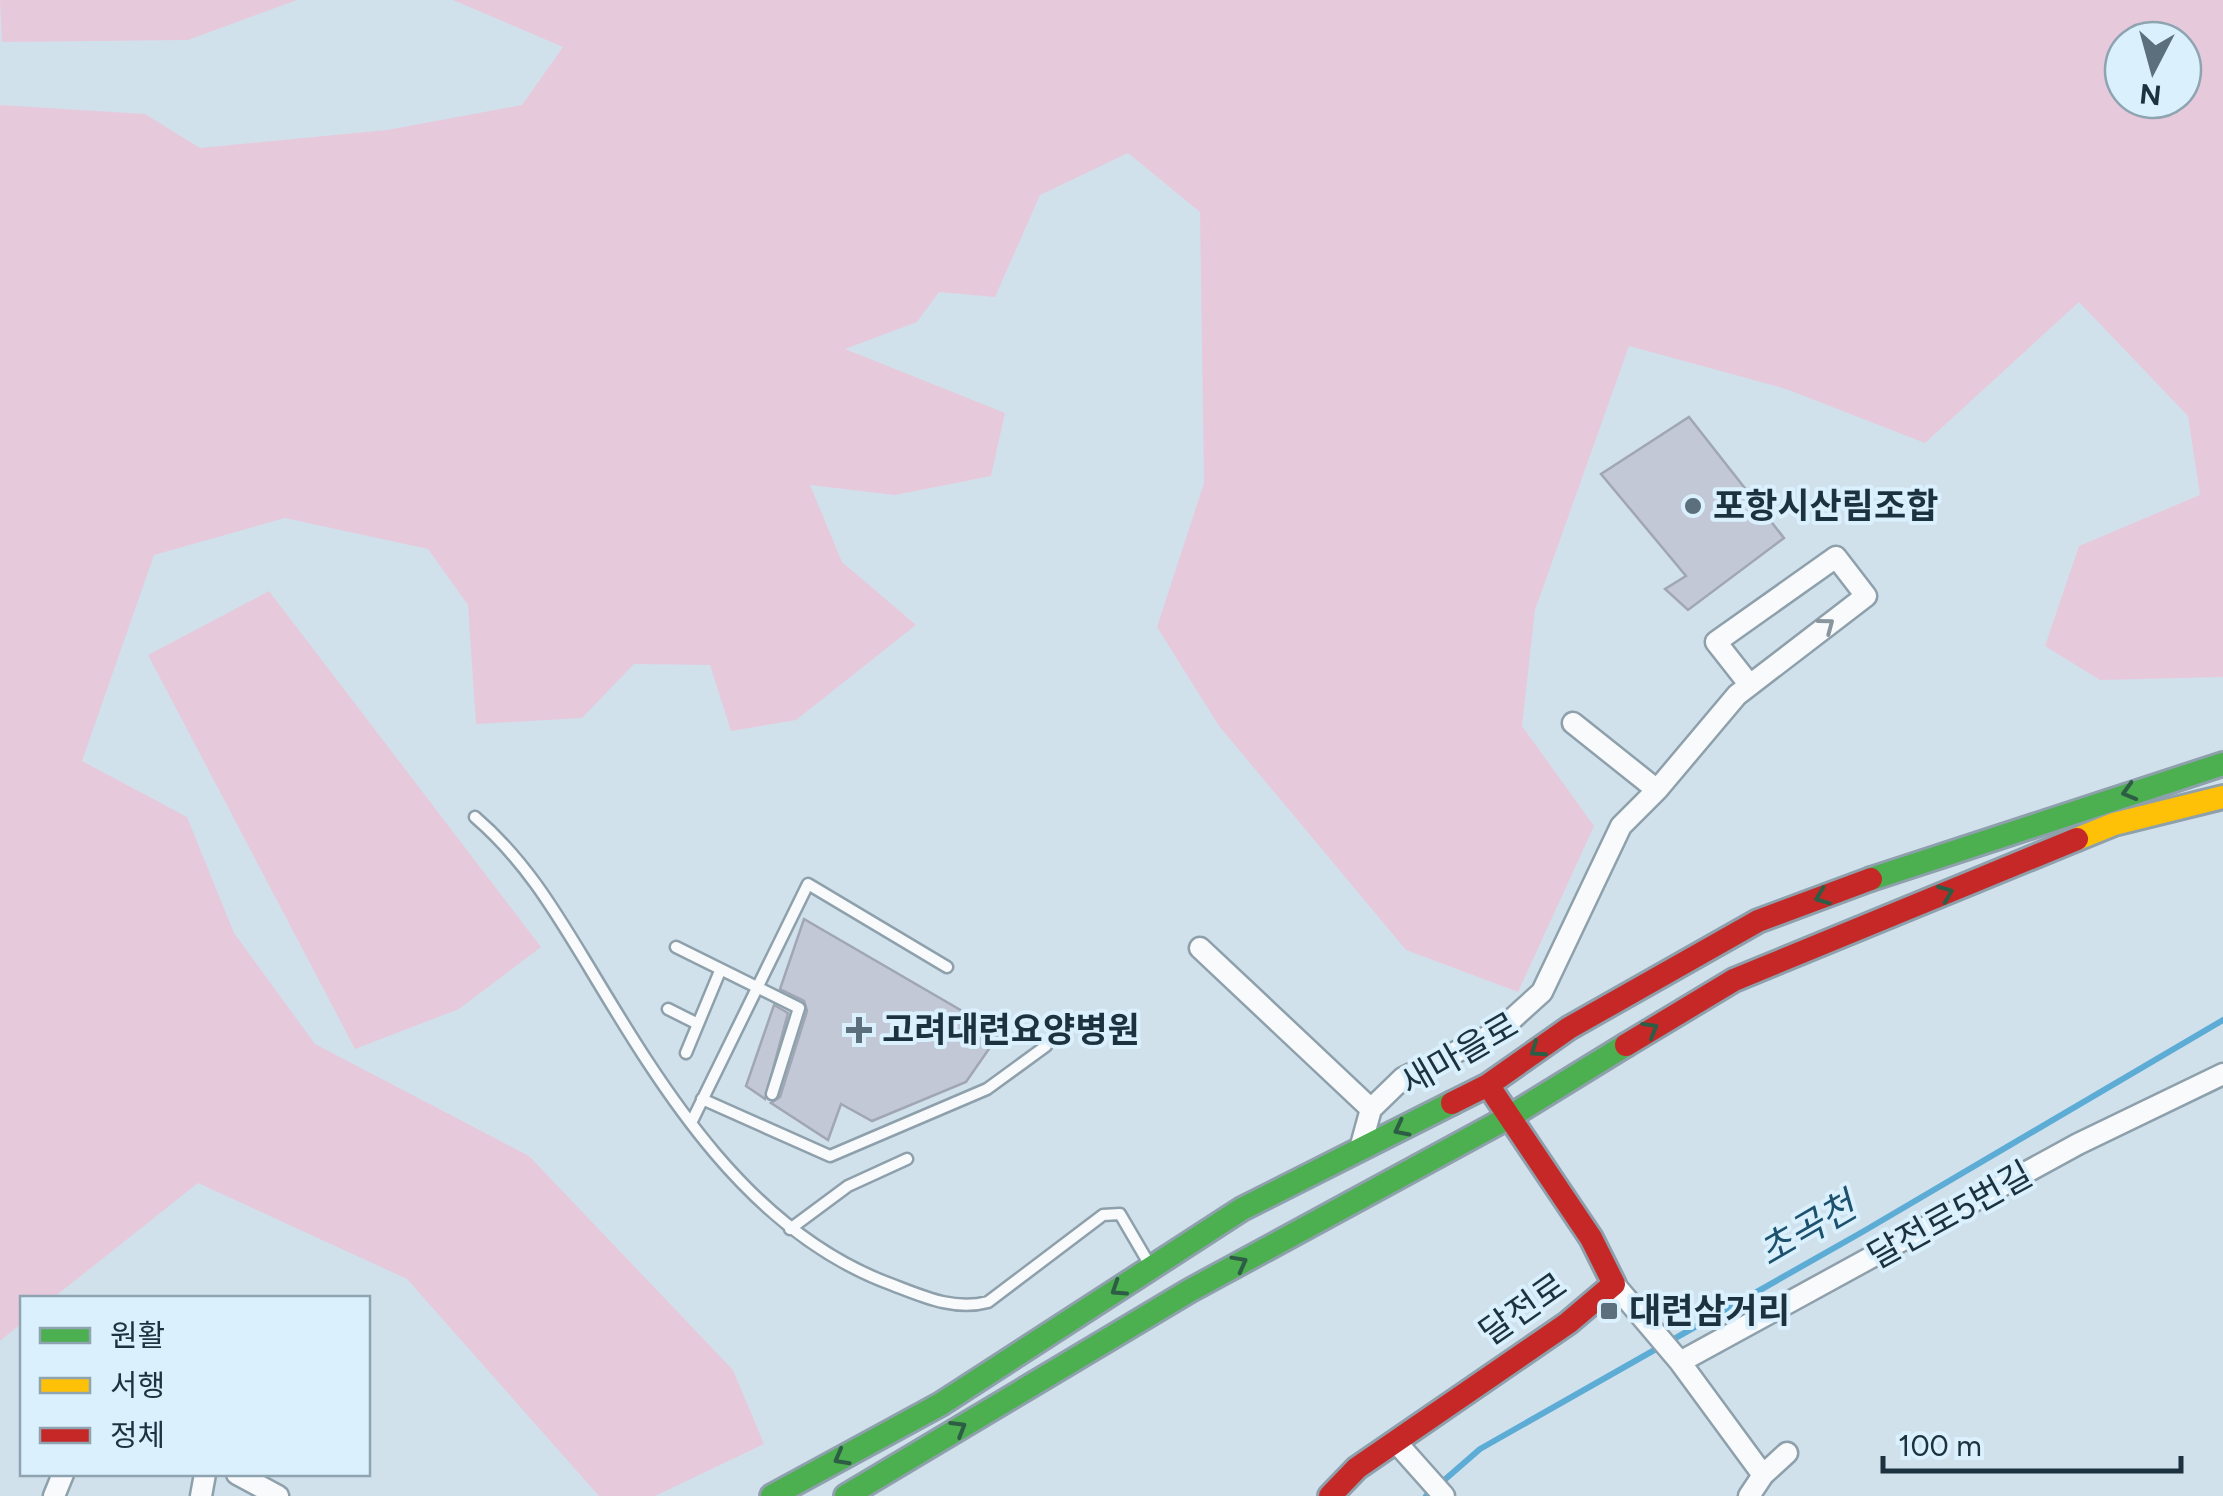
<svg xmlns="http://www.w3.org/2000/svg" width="2223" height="1496" viewBox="0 0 2223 1496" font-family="Figtree,'Noto Sans KR',sans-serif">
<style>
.green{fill:#e7c9dc;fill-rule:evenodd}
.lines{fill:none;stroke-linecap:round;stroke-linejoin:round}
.stream{stroke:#5cacd5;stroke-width:6}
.building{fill:#c3c8d7;stroke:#a0a6b4;stroke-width:2.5}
.lane-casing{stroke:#8ea0ab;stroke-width:15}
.street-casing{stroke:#8ea0ab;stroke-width:25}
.fast-casing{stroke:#8ea0ab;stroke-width:28}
.slow-casing{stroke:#8ea0ab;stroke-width:28}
.jam-casing{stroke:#8ea0ab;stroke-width:28}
.lane{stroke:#f8fafc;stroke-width:10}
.street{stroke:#f8fafc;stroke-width:20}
.fast{stroke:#4caf50;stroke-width:22}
.slow{stroke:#ffc107;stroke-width:22}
.jam{stroke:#c62828;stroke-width:22}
.oneway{stroke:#8a969e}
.oneway2{stroke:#2d5e45}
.poi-dot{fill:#5b6f7c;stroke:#daf0fd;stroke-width:4}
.labels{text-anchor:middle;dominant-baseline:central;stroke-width:8;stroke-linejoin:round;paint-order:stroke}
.poi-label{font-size:35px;font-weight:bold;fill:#1c323f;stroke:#daf0fd;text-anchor:start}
.street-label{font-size:35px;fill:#1c323f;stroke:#daf0fd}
.water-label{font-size:38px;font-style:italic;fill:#1c526e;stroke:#daf0fd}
</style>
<rect width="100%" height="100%" fill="#d0e1ec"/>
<path class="green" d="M 0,0 L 297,0 L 188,40 L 2,42 Z
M 453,0 L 2223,0 L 2223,677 L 2100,680 L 2045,646 L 2079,546 L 2200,495 L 2188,416 L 2079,302 L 1925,443 L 1786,389 L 1629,346 L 1535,610 L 1522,726 L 1594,826 L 1518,992 L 1406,950 L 1219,726 L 1157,627 L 1204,483 L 1200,212 L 1128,153 L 1040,195 L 995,297 L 939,292 L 917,322 L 845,349 L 1005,413 L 991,476 L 895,495 L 810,485 L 842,562 L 916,625 L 796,720 L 731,731 L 710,665 L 634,664 L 582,718 L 476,724 L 468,605 L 428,549 L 285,518 L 154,555 L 82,761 L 187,817 L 234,933 L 315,1044 L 529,1156 L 733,1370 L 764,1444 L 655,1496 L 599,1496 L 407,1279 L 198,1183 L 53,1298 L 22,1298 L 22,1323 L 0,1341 L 0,105 L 145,114 L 200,148 L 387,130 L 522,105 L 563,47 ZM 2183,40 L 2183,100 L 2123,100 L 2123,40 Z
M 269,591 L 541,947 L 459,1009 L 355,1049 L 148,655 Z"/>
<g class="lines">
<path class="stream" d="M 1426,1496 L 1480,1449 L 1864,1231 L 2223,1020"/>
</g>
<path class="building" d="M 1689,417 L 1784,538 L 1688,610 L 1665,589 L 1686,576 L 1601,474 Z
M 804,919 L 1000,1033 L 966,1082 L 872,1121 L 841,1104 L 828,1140 L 771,1103 L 780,1097 L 807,1011 L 804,1001 L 780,989 Z
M 774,1005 L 788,1013 L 765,1099 L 746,1086 Z"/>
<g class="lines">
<defs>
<path id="lane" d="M 475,817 C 525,860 555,911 589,967 C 664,1092 749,1233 893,1285 C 924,1297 955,1311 988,1302 L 1103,1215 L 1120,1214 L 1151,1267
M 676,947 L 799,1008 L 772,1094
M 668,1009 L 698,1024
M 686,1053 L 720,971
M 702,1099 L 830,1156 L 987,1089 L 1046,1046
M 691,1123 L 808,884 L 947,967
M 790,1229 L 848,1186 L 907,1159"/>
<path id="street" d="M 1573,723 L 1657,790 L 1737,695 L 1866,596 L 1836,557 L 1716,642 L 1749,684
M 1200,948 L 1371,1109
M 1360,1149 L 1371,1109 L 1403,1078 L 1499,1031 L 1542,992 L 1621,826 L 1657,790
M 1614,1284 L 1680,1362 L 2078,1144 L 2223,1074
M 1680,1362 L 1763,1475
M 1395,1441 L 1444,1496
M 237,1474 L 278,1496
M 54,1496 L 63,1474
M 201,1496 L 205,1474
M 1749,1496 L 1763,1475 L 1787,1453"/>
<path id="fast" d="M 1871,879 L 2223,764
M 772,1496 L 941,1404 L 1242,1209 L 1452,1103
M 846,1496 L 1189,1291 L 1509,1117 L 1626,1045"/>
<path id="slow" d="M 2077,839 L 2114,824 L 2223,797"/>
<path id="jam" d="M 1626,1045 L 1734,980 L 2077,839
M 1452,1103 L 1488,1085 L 1569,1028 L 1758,921 L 1871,879
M 1330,1496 L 1357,1468 L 1568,1323 L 1614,1284 L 1591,1238 L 1488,1085"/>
</defs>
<use href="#lane" class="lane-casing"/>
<use href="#street" class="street-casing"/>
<use href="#fast" class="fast-casing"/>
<use href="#slow" class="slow-casing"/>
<use href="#jam" class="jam-casing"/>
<use href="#lane" class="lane"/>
<use href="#street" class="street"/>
<use href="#fast" class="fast"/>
<use href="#slow" class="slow"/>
<use href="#jam" class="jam"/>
</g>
<defs><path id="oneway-chevron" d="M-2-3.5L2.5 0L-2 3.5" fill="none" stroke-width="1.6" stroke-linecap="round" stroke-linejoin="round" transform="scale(2.5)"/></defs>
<use class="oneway" href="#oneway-chevron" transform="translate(1827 625) rotate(-37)"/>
<g class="oneway2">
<use href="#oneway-chevron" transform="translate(2129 792) rotate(164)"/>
<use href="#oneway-chevron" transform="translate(1946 893) rotate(-22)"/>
<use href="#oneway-chevron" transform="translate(1822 897) rotate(159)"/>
<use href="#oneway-chevron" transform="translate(1651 1029) rotate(-30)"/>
<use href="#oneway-chevron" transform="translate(1537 1050) rotate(145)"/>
<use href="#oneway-chevron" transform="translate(1401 1129) rotate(153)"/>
<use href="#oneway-chevron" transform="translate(1240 1263) rotate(-28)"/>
<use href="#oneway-chevron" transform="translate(1118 1289) rotate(147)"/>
<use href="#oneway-chevron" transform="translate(959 1428) rotate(-31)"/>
<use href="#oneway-chevron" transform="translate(841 1458) rotate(151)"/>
</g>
<g class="poi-dot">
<circle cx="1693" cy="506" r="10"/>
<path d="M854 1015h10v10h10v10h-10v10h-10v-10h-10v-10h10z"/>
<rect x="1599" y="1301" width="20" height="20" rx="5"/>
</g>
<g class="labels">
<g class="poi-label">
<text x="1713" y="506">포항시산림조합</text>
<text x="882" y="1030">고려대련요양병원</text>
<text x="1629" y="1311">대련삼거리</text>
</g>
<g class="street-label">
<text transform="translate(1459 1054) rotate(-30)">새마을로</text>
<text transform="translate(1950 1215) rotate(-29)">달전로5번길</text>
<text transform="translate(1523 1309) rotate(-35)">달전로</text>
</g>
<g class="water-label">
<text transform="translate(1807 1229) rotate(-30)">초곡천</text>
</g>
</g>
<rect x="20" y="1296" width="350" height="180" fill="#daf0fd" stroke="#8ea4b1" stroke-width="2.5"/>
<rect x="40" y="1328" width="50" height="15" fill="#4caf50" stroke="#8ea4b1" stroke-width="2.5"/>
<text x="110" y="1346" font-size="30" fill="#1c323f">원활</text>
<rect x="40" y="1378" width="50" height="15" fill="#ffc107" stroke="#8ea4b1" stroke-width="2.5"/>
<text x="110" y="1396" font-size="30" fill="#1c323f">서행</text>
<rect x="40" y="1428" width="50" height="15" fill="#c62828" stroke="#8ea4b1" stroke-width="2.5"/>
<text x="110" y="1446" font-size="30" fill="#1c323f">정체</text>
<g transform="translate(2153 70) rotate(186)"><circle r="48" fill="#daf0fd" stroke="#8ea4b1" stroke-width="2.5"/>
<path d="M0-8L18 38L0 25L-18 38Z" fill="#5b6f7c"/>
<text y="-15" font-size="28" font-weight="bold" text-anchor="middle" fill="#1c323f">N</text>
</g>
<path d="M1883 1456v15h298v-15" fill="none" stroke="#1c323f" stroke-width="5"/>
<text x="1898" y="1456" font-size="30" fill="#1c323f" stroke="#daf0fd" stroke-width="8" paint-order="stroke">100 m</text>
</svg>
